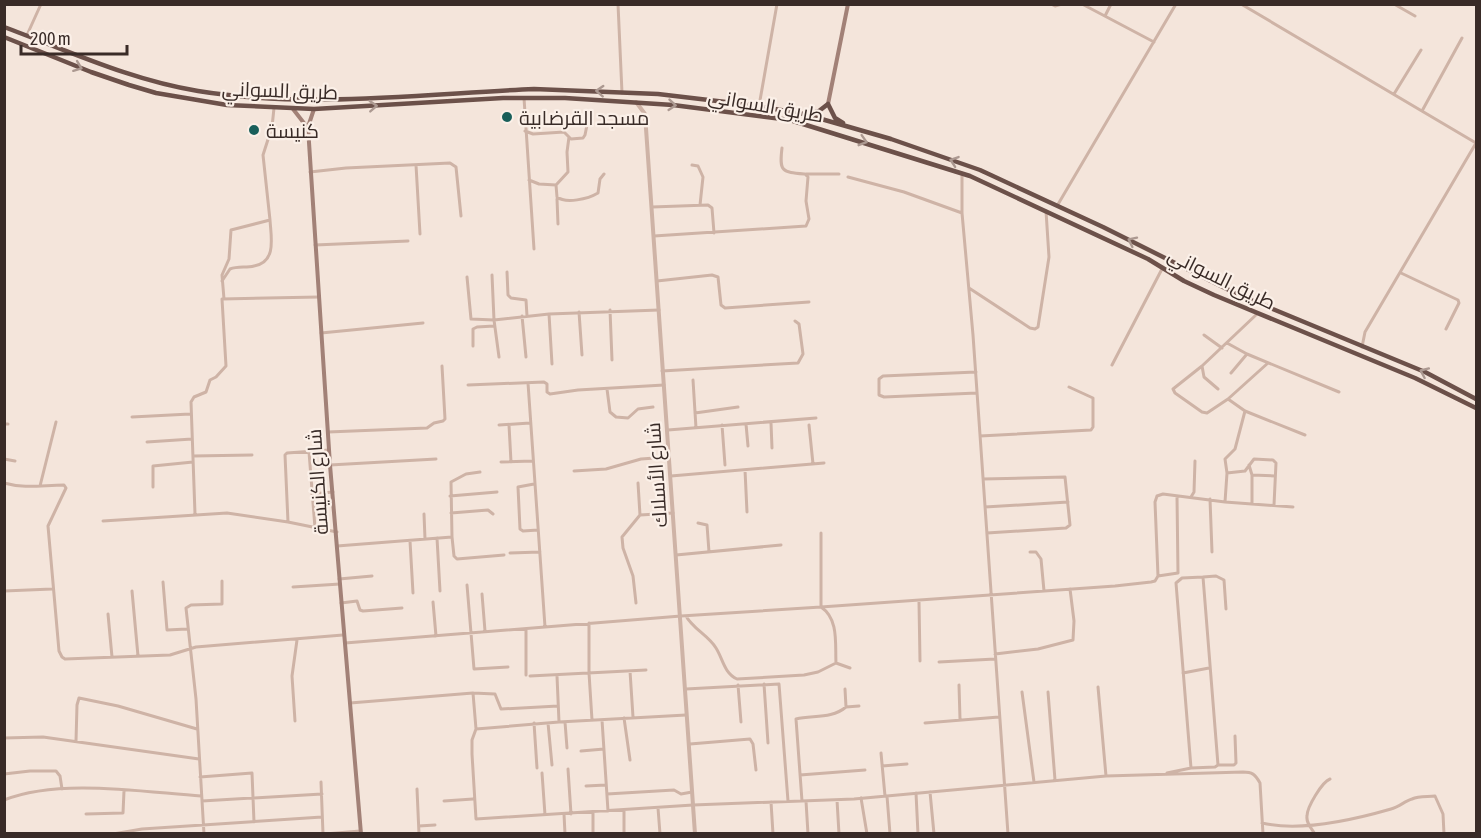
<svg xmlns="http://www.w3.org/2000/svg" width="1481" height="838" viewBox="0 0 1481 838" font-family="'Asap Condensed',Cairo,sans-serif">
<style>
.lines{fill:none;stroke-linecap:round;stroke-linejoin:round}
.minor{stroke:#ceb3a6;stroke-width:3}
.tertiary{stroke:#ceb3a6;stroke-width:4}
.secondary{stroke:#a28177;stroke-width:4}
.trunk{stroke:#6c514a;stroke-width:4.5}
.oneway{stroke:#ac9991}
.poi-dot{fill:#195f5a;stroke:#fbf0e8;stroke-width:2}
.labels{text-anchor:middle;dominant-baseline:central;stroke-width:4.5;stroke-linejoin:round;paint-order:stroke}
.street-label{font-size:20px;fill:#392b27;stroke:#fbf0e8}
.poi-label{font-size:20px;fill:#392b27;stroke:#fbf0e8;text-anchor:start}
</style>
<rect width="100%" height="100%" fill="#f4e5db"/>
<g class="lines">
<path class="minor" d="M 618,4 L 622,93
M 1051,4 L 1055,6 L 1062,4
M 1082,4 L 1154,42
M 1241,4 L 1476,143
M 1394,4 L 1415,16
M 1105,16 L 1111,4
M 27,35 L 41,4
M 1394,94 L 1421,50
M 524,98 L 534,249
M 759,106 L 777,4
M 1422,111 L 1462,38
M 525,131 L 533,134 L 564,132 L 571,139 L 583,138 L 585,135 L 587,125
M 416,165 L 420,234
M 692,165 L 698,166 L 703,177 L 700,205
M 310,172 L 346,168 L 450,163 L 456,167 L 461,216
M 962,173 L 962,213 L 973,335 L 1008,834
M 806,174 L 839,174
M 848,177 L 904,192 L 962,213
M 529,180 L 539,184 L 556,185 L 557,197 C 566,204 588,199 598,193 L 600,179 L 604,174
M 556,185 L 568,172 L 567,152 L 569,137
M 557,199 L 558,224
M 1057,206 L 1176,4
M 652,207 L 708,205 L 712,208 L 714,233
M 654,236 L 806,226 L 809,219 L 806,201 L 808,177 L 805,174 C 782,172 779,172 782,148
M 315,245 L 408,241
M 507,272 L 508,295 L 511,298 L 526,300 L 527,316
M 1401,273 L 1458,300 L 1459,303 L 1446,329
M 467,277 L 471,319 L 494,320 L 492,275
M 222,281 L 230,269 C 238,266 246,268 254,266 C 277,262 271,237 270,220
M 657,281 L 712,275 L 718,277 L 721,305 L 725,308 L 809,302
M 969,288 L 1030,328 L 1035,329 L 1038,327 L 1049,257 L 1046,211
M 224,299 L 222,275 L 229,259 L 231,230 L 270,220 L 263,155 L 272,127 L 274,108
M 610,310 L 612,360
M 579,312 L 582,355
M 549,314 L 552,364
M 522,316 L 526,357
M 321,333 L 423,323
M 1204,335 L 1222,348
M 1227,343 L 1247,354 L 1339,392
M 473,346 L 473,329 L 477,327 L 494,326
M 1362,347 L 1365,332 L 1476,143
M 499,357 L 494,320 L 549,314 L 659,310
M 1268,363 L 1228,399 L 1245,411 L 1305,435
M 1112,365 L 1163,267
M 1202,366 L 1173,389 L 1175,393 L 1202,412 L 1207,413 L 1228,399
M 662,371 L 798,363 L 803,354 L 799,324 L 795,321
M 976,372 L 883,376 L 879,379 L 879,395 L 884,397 L 977,393
M 1231,373 L 1247,354
M 693,380 L 696,428
M 528,383 L 545,627
M 468,385 L 544,382 L 547,384 L 547,392 L 550,394 L 578,390 L 664,385
M 607,389 L 610,412 L 616,417 L 628,418 L 638,409 L 653,407
M 1218,389 L 1204,377 L 1202,366 L 1257,314
M 695,413 L 738,407
M 132,417 L 190,414
M 771,423 L 772,448
M 4,424 L 8,424
M 746,424 L 748,446
M 499,425 L 530,423
M 509,425 L 511,462
M 722,425 L 725,465
M 809,425 L 813,464
M 668,430 L 816,418
M 328,432 L 427,428 L 434,423 L 443,421 L 445,419 L 442,366
M 980,436 L 1091,430 L 1093,427 L 1093,398 L 1069,387
M 147,442 L 192,439
M 309,452 L 315,528
M 193,456 L 252,455
M 4,459 L 15,461
M 501,462 L 533,461
M 330,465 L 436,459
M 1249,465 L 1252,475 L 1252,504
M 745,470 L 747,512
M 574,471 L 606,469 L 641,459 L 669,457
M 1227,473 L 1225,459 L 1235,449 L 1245,411
M 1252,475 L 1275,476
M 671,476 L 824,463
M 983,479 L 1065,477 L 1070,525 L 1066,528 L 987,533
M 4,483 C 25,489 43,485 64,485 L 66,488 L 48,526 L 59,651 L 62,657 L 65,659 L 170,655 L 196,647 L 343,635
M 534,484 L 518,487 L 520,529 L 523,531 L 538,530
M 40,486 L 56,422
M 153,487 L 153,466 L 193,462
M 312,494 L 333,492
M 450,496 L 497,492
M 1191,497 L 1194,492 L 1195,461
M 1210,499 L 1212,552
M 1225,502 L 1227,473 L 1245,471 L 1254,459 L 1273,460 L 1276,463 L 1274,505
M 985,507 L 1068,502
M 451,513 L 488,510 L 493,514
M 195,514 L 191,402 L 194,397 L 206,392 L 210,380 L 216,377 L 226,366 L 222,299 L 319,297
M 424,514 L 425,539
M 640,515 L 673,513
M 103,521 L 227,513 L 288,522 L 337,532
M 288,522 L 285,455 L 287,453 L 329,450
M 698,523 L 707,525 L 709,552
M 821,533 L 821,607 L 1115,586 L 1151,582 L 1155,581 L 1158,576 L 1178,573 L 1177,496
M 452,537 L 451,482 L 466,474 L 480,472
M 437,538 L 440,591
M 410,541 L 413,593
M 337,546 L 452,537 L 454,556 L 457,559 L 504,555
M 1030,552 L 1036,552 L 1041,559 L 1044,591
M 510,553 L 540,552
M 676,555 L 781,545
M 1158,576 L 1155,502 L 1157,496 L 1163,494 L 1225,502 L 1293,507
M 1203,577 L 1216,576 L 1224,580 L 1226,609
M 339,579 L 372,576
M 163,582 L 167,630 L 187,629
M 467,585 L 474,669 L 508,667
M 293,587 L 340,584
M 4,591 L 52,589
M 132,591 L 138,656
M 482,594 L 485,631
M 433,602 L 436,636
M 919,602 L 920,661
M 341,603 L 357,601 L 360,610 L 363,611 L 402,608
M 636,603 L 633,576 L 623,548 L 622,537 L 640,515 L 638,483
M 108,614 L 112,657
M 686,616 C 693,629 708,635 716,648 C 723,659 724,673 737,679 L 804,675 L 818,672 L 836,663 L 850,668
M 589,623 L 589,673 L 592,720
M 526,629 L 526,675
M 345,643 L 681,616 L 821,607 C 839,619 835,644 836,663
M 995,654 L 1038,649 L 1073,640 L 1074,621 L 1070,589
M 939,662 L 995,659
M 630,671 L 633,717
M 1183,673 L 1209,668
M 530,676 L 646,670
M 557,676 L 559,722
M 764,684 L 768,743
M 738,685 L 741,722
M 959,685 L 960,719
M 1098,687 L 1106,776
M 686,689 L 779,684 L 788,801
M 1022,692 L 1034,782
M 1048,692 L 1055,780
M 350,703 L 473,693
M 558,706 L 501,709 L 495,694 L 473,693 L 476,729 L 472,740 L 472,754 L 476,819 L 693,805 L 854,799 L 1106,776 L 1243,772 C 1252,772 1255,774 1260,783 L 1263,834
M 846,707 L 859,706
M 624,718 L 630,760
M 602,720 L 608,811
M 295,721 L 292,676 L 297,640
M 565,722 L 567,748
M 534,723 L 537,768
M 548,723 L 552,765
M 925,723 L 999,717
M 476,729 L 559,722 L 686,715
M 4,738 L 43,737 L 199,759
M 76,741 L 77,705 L 79,698 L 118,706 L 197,729
M 690,744 L 750,739 L 753,744 L 756,770
M 581,751 L 604,749
M 881,753 L 885,796
M 1218,765 L 1234,765 L 1236,763 L 1235,736
M 882,766 L 907,764
M 568,769 L 571,814
M 542,773 L 545,815
M 1167,773 L 1191,768 L 1215,767 L 1218,765 L 1203,577 L 1182,578 L 1176,583 L 1191,768
M 4,774 L 30,771 L 56,771 L 60,776 L 62,789
M 800,775 L 865,770
M 200,777 L 252,773 L 254,822
M 321,782 L 323,834
M 586,786 L 606,785
M 417,789 L 419,834
M 930,792 L 934,834
M 916,793 L 918,834
M 607,794 L 674,790 L 681,794 L 692,792
M 887,796 L 890,834
M 861,798 L 867,834
M 4,800 C 59,778 143,792 201,796
M 837,800 L 839,834
M 202,801 L 322,794
M 444,801 L 473,799
M 802,801 L 796,719 C 813,715 832,719 846,707 L 845,689
M 806,801 L 808,834
M 771,802 L 773,834
M 658,808 L 660,834
M 624,810 L 624,834
M 593,812 L 593,834
M 86,814 L 123,813 L 124,791
M 564,814 L 565,834
M 1262,823 C 1300,832 1353,820 1391,809 C 1399,807 1405,801 1412,799 C 1419,796 1428,797 1435,796 L 1443,814 L 1444,834
M 419,826 L 435,825
M 113,834 L 142,829 L 322,817
M 204,834 L 196,699 L 186,608 L 191,605 L 222,604 L 222,581
M 325,834 L 360,831
M 1315,834 C 1311,828 1306,823 1307,816 C 1307,807 1322,782 1330,779"/>
<path class="tertiary" d="M 636,102 L 645,114 L 695,834"/>
<path class="secondary" d="M 828,104 L 848,4
M 293,109 L 307,127
M 314,109 L 308,127 L 330,465 L 361,834"/>
<path class="trunk" d="M 4,27 C 69,51 130,80 198,91 C 309,109 423,94 534,89 L 658,94 L 751,105 L 804,114 L 891,139 L 980,170 L 1103,227 L 1239,295 L 1425,372 L 1476,399
M 4,37 L 91,72 L 129,85 L 156,93 L 227,105 L 314,109 L 503,98 L 565,98 L 673,105 L 790,120 L 970,176 L 1148,259 L 1184,281 L 1214,295 L 1415,378 L 1476,408
M 808,114 L 819,111 L 828,104 L 835,118 L 843,123"/>
</g>
<defs><path id="oneway-chevron" d="M-2-3.5L2.5 0L-2 3.5" fill="none" stroke-width="1.6" stroke-linecap="round" stroke-linejoin="round" transform="scale(1.5)"/></defs>
<g class="oneway">
<use href="#oneway-chevron" transform="translate(78 67) rotate(21)"/>
<use href="#oneway-chevron" transform="translate(600 91) rotate(-177)"/>
<use href="#oneway-chevron" transform="translate(672 105) rotate(5)"/>
<use href="#oneway-chevron" transform="translate(373 106) rotate(-3)"/>
<use href="#oneway-chevron" transform="translate(863 141) rotate(17)"/>
<use href="#oneway-chevron" transform="translate(954 161) rotate(-161)"/>
<use href="#oneway-chevron" transform="translate(1132 241) rotate(-154)"/>
<use href="#oneway-chevron" transform="translate(1424 372) rotate(-156)"/>
</g>
<g class="poi-dot">
<circle cx="507" cy="117" r="6"/>
<circle cx="254" cy="130" r="6"/>
</g>
<g class="labels">
<g class="street-label">
<text transform="translate(280 90) rotate(2)">طريق السواني</text>
<text transform="translate(766 105) rotate(10)">طريق السواني</text>
<text transform="translate(1222 278) rotate(26)">طريق السواني</text>
<text transform="translate(656 475) rotate(-94)">شارع الأسلاك</text>
<text transform="translate(317 482) rotate(-94)">شارع الكنيسة</text>
</g>
<g class="poi-label">
<text x="519" y="117">مسجد القرضابية</text>
<text x="266" y="130">كنيسة</text>
</g>
</g>
<rect width="1481" height="838" fill="none" stroke="#392b27" stroke-width="12"/>
<path d="M21 45v9h106v-9" fill="none" stroke="#392b27" stroke-width="3"/>
<text x="30" y="45" font-size="18" fill="#392b27" stroke="#fbf0e8" stroke-width="4.5" paint-order="stroke">200 m</text>
</svg>
